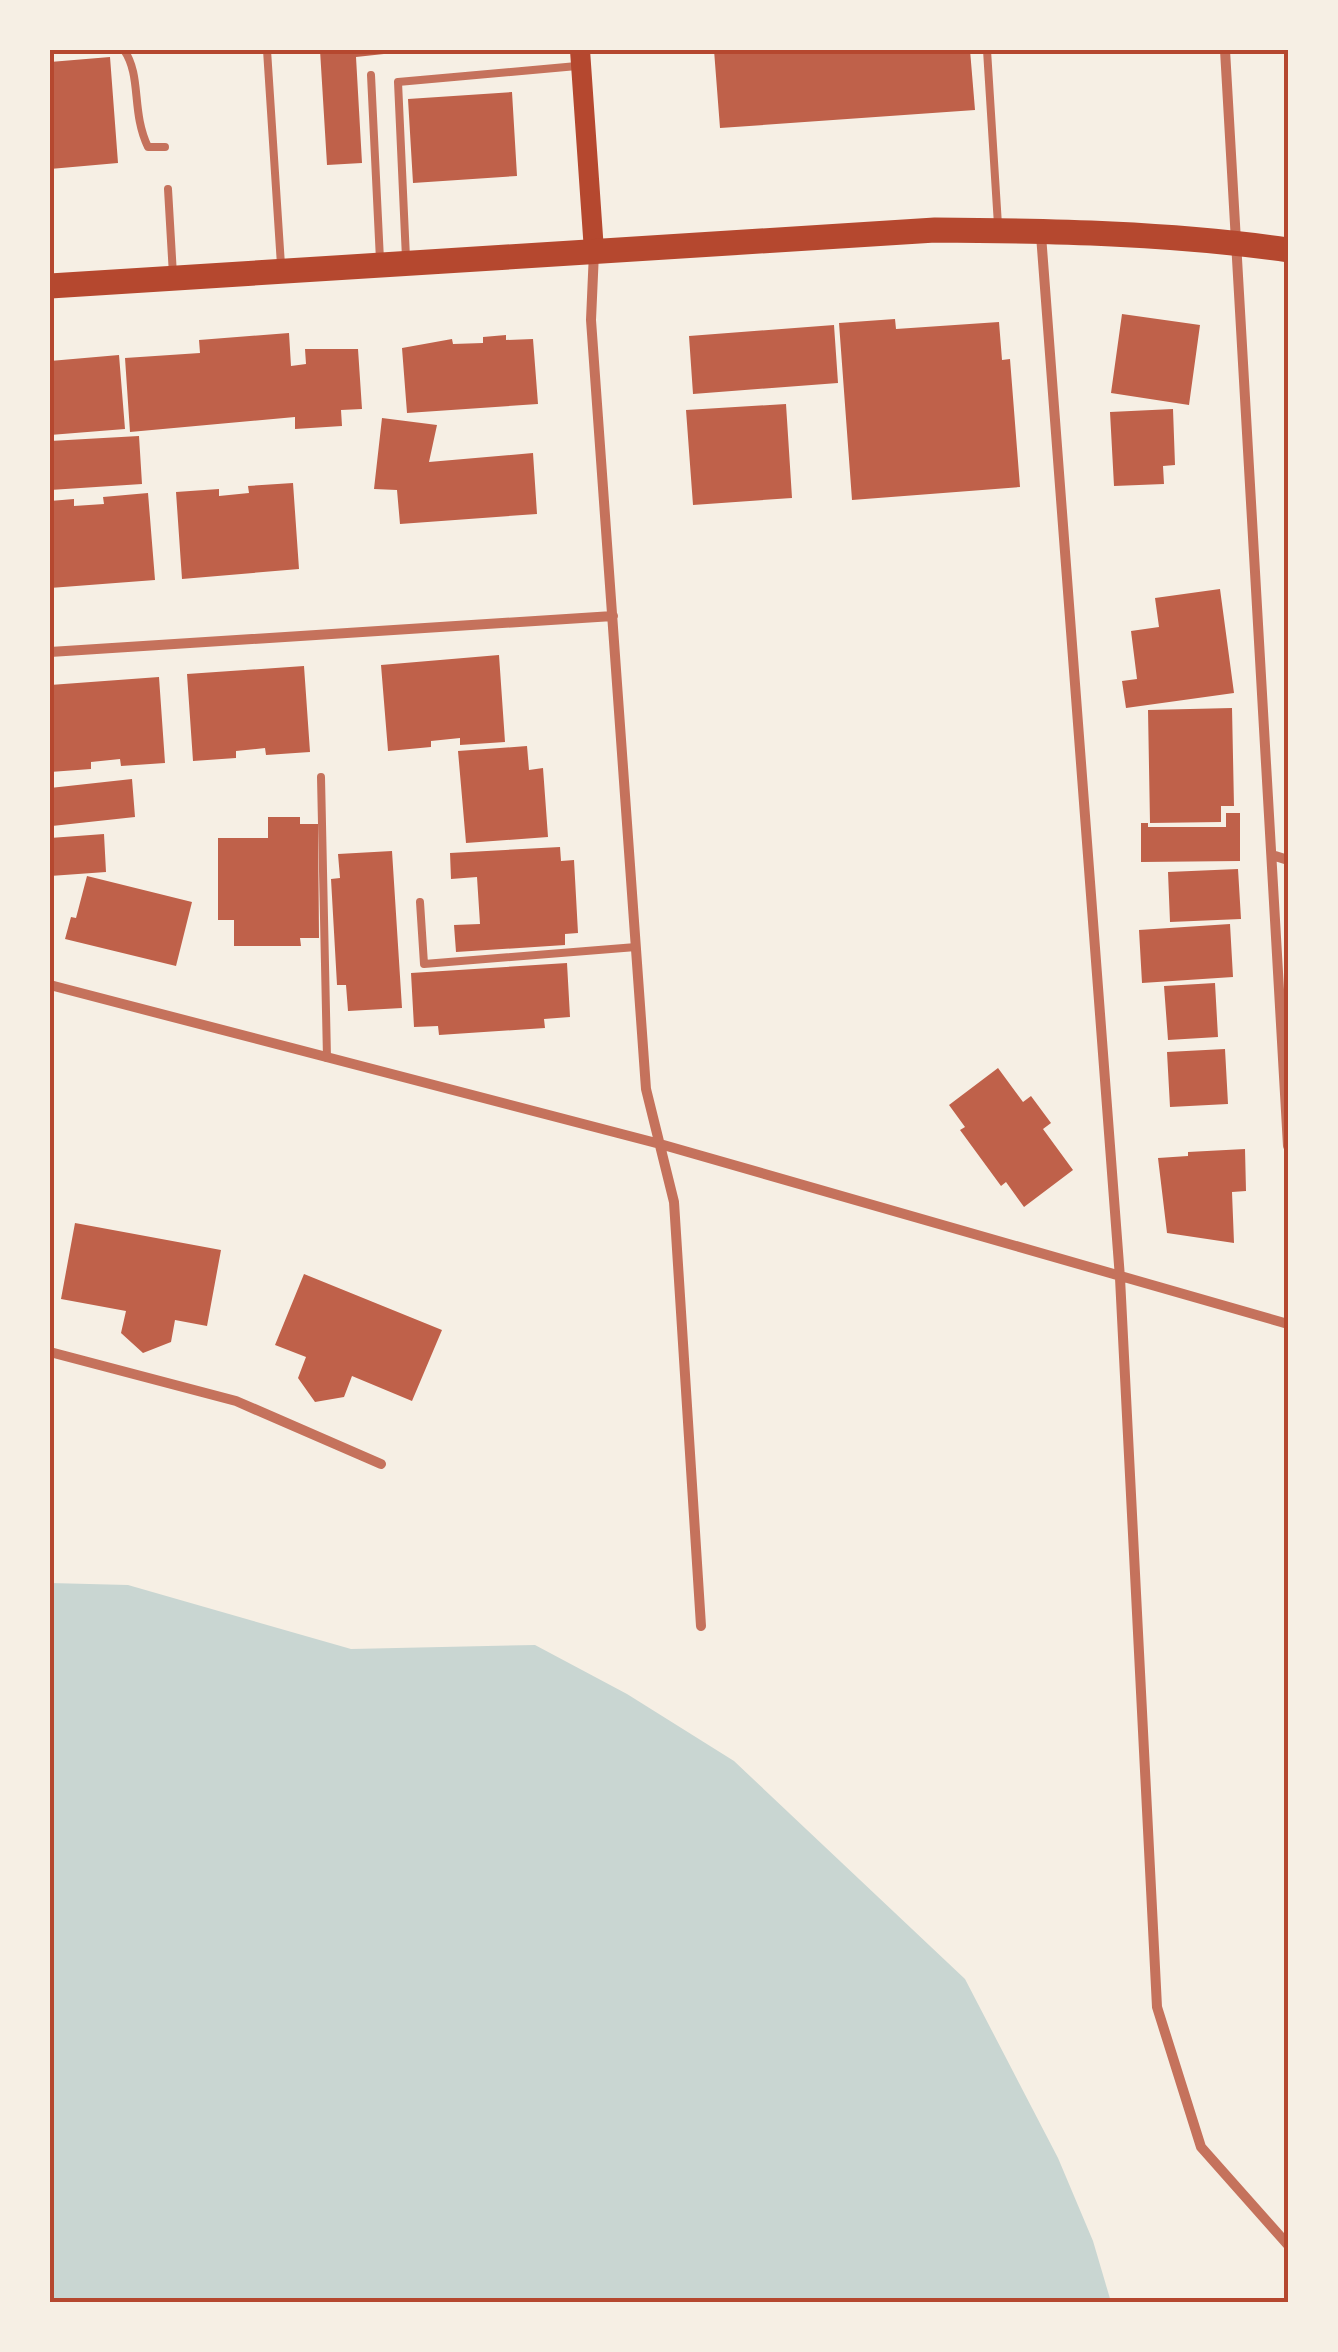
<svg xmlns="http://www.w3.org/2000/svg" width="1338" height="2352" viewBox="0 0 1338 2352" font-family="Manrope,sans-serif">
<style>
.water{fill:#c9d6d2}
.building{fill:#bf614a}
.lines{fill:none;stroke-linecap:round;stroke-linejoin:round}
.service{stroke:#c5725c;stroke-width:8}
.minor{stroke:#c5725c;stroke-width:10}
.secondary{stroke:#b5482f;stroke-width:20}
.primary{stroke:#b5482f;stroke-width:25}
.neatline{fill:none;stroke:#b5482f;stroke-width:4}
</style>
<rect width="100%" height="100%" fill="#f6efe4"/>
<path class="water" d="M 50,1583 L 128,1585 L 351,1649 L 535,1645 L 627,1694 L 734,1761 L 965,1979 L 1058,2158 L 1093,2241 L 1111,2302 L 50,2302 Z"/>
<path class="building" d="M 320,50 L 421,50 L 356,57 L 362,163 L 327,165 Z
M 714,50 L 970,50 L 975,110 L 720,128 Z
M 110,57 L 118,163 L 50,169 L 50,62 Z
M 512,92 L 517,176 L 413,183 L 408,99 Z
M 1122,314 L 1200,325 L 1189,405 L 1111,393 Z
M 895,319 L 896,329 L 999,322 L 1002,360 L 1010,359 L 1020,487 L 852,500 L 839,323 Z
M 834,325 L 838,383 L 693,394 L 689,336 Z
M 289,333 L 291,366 L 306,364 L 305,349 L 358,349 L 362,409 L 341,410 L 342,426 L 295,429 L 295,417 L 130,432 L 125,358 L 200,353 L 199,340 Z
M 506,335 L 506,340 L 533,339 L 538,404 L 407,413 L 402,348 L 452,339 L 453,344 L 483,343 L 483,337 Z
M 119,355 L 125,429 L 50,435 L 50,361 Z
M 786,404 L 792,498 L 693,505 L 686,410 Z
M 1173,409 L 1175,465 L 1163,466 L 1164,484 L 1114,486 L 1110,412 Z
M 382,418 L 437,425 L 429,462 L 533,453 L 537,514 L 400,524 L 397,490 L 374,489 Z
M 139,436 L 142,484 L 50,490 L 50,441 Z
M 293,483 L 299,569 L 182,579 L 176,492 L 219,489 L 219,496 L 249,493 L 248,486 Z
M 148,493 L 155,580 L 50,588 L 50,501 L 74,499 L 74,506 L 104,504 L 103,497 Z
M 1220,589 L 1234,693 L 1126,708 L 1122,681 L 1137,679 L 1131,631 L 1159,627 L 1155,598 Z
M 499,655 L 505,742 L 460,745 L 460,738 L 431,741 L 431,747 L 388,751 L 381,665 Z
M 304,666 L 310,752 L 266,755 L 265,748 L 236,751 L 236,758 L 193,761 L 187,674 Z
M 159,677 L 165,763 L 121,766 L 120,759 L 91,762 L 91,769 L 50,772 L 50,685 Z
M 1232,708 L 1234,806 L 1221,806 L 1221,822 L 1150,823 L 1148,710 Z
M 527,746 L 529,770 L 543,768 L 548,837 L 466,843 L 458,751 Z
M 132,779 L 135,817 L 52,826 L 50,788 Z
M 1226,813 L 1240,813 L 1240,861 L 1141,862 L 1141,823 L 1148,823 L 1148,827 L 1226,827 Z
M 268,817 L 300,817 L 300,824 L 318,824 L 319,938 L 300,938 L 301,946 L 234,946 L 234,920 L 218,920 L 218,838 L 268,838 Z
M 104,834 L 106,872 L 50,876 L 50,838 Z
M 560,847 L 561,861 L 574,860 L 578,933 L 565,934 L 565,945 L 456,952 L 454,925 L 480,924 L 477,877 L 451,879 L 450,853 Z
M 392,851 L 402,1008 L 348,1011 L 346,985 L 337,985 L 331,879 L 340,878 L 338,854 Z
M 1238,869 L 1241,919 L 1170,922 L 1168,872 Z
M 87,876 L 192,902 L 176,966 L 65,939 L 71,917 L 76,918 Z
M 1230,924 L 1233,977 L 1142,983 L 1139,930 Z
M 567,963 L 570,1017 L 544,1019 L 545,1028 L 439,1035 L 438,1026 L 414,1027 L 411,973 Z
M 1215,983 L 1218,1037 L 1168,1040 L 1164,986 Z
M 1225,1049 L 1228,1104 L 1170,1107 L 1167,1052 Z
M 998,1068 L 1023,1102 L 1031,1096 L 1051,1123 L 1043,1129 L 1073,1170 L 1024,1207 L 1006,1182 L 1001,1186 L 960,1130 L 965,1127 L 949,1105 Z
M 1245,1149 L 1246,1191 L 1232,1192 L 1234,1243 L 1167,1233 L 1158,1158 L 1188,1156 L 1188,1152 Z
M 75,1223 L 221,1250 L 207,1326 L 175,1320 L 171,1342 L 143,1353 L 121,1333 L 126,1311 L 61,1299 Z
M 304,1274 L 442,1330 L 412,1401 L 352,1376 L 344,1397 L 315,1402 L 298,1378 L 306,1357 L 275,1345 Z"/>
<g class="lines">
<path class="service" d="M 124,50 C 142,76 131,112 148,147 L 165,147
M 267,50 L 281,265
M 987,50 L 998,225
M 371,75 L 380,260
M 168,189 L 173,275
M 406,258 L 398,82 L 577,66
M 321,777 L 327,1058
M 420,902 L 424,964 L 636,947"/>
<path class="minor" d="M 1225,50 L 1288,1146
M 1041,235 L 1120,1278 L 1157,2007 L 1201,2147 L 1288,2245
M 594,252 L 591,320 L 646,1089 L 674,1202 L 701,1626
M 50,652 L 613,616
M 1272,855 L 1288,860
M 50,985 L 660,1144 L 1288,1324
M 50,1352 L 236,1401 L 381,1464"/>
<path class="secondary" d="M 580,50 L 594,251"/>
<path class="primary" d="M 50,286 L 935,230 C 1052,231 1172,233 1288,250"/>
</g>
<rect width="1338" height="2352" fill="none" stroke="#f6efe4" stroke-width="105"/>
<rect x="52" y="52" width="1234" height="2248" class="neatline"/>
</svg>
